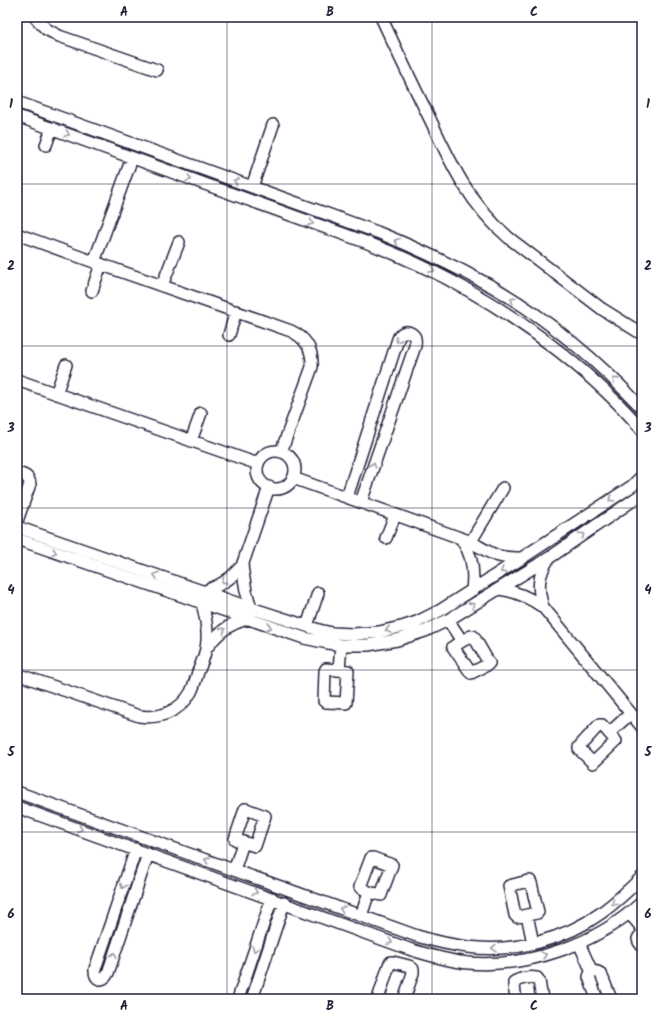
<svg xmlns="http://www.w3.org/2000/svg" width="659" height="1016" viewBox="0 0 659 1016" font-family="Kalam,sans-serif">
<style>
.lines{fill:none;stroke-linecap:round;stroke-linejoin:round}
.street-casing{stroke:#22223b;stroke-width:14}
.street{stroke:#fff;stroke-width:11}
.oneway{stroke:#9c9ca7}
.grid{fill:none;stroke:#22223b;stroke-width:1;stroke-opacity:0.55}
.neatline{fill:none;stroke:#22223b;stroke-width:1.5}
.grid-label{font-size:13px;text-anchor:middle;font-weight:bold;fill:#22223b}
</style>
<rect width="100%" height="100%" fill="#fff"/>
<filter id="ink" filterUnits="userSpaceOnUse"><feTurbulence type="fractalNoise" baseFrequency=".025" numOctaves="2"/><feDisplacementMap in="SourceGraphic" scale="8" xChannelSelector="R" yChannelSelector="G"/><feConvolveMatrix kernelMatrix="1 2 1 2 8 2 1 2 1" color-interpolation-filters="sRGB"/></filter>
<g filter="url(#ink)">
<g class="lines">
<defs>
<path id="street" d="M 35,17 L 46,29 L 59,36 L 157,70
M 381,17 C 397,51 413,85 430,119 C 451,164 470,205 509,238 L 602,309 L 642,334
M 17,102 L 377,232 C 417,248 455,266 493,287 C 548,319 598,361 642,408
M 17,116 L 368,243 C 440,271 500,305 560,352 C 590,376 618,401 642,430
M 46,145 L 52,128
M 252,187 L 273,125
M 17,234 L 94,262 L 291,331 C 306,338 313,350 312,367 L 281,452
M 94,262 L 132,158
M 162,286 L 179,242
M 92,291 L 101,264
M 229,335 L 236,311
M 17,380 L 258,464
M 56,394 L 66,365
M 191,441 L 201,413
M257 470a19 19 0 1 1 38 0a19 19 0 1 1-38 0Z
M 17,473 C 24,475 29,476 30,484 L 17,521
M 293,478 L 466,540 C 474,543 481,548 489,552 C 499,558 511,558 522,558
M 347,497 L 398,339 C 399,336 401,333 405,332 C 409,331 415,335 415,339 C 416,341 415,344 415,346 L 361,502
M 17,527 L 251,608 L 319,630 L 332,633 L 353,634 L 368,633 L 379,632 L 405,626 L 417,622 L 441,610 L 522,558 L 632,486 L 642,476
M 386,538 L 395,515
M 17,539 L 304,638 L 328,643 L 341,645 L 368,645 L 397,640 L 425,631 L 448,620 L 549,558 L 642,494
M 463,542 C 473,556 474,574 472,590
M 467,548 L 503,488
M 242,566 L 246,591 L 251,608
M 499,589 C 516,591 529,597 543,607 L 642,727
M 203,592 L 217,586 L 224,582 L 231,577 L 242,566 L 269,487
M 543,607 C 537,588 538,575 549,558
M 448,620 L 462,641
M 307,626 L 318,593
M 471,636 L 473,636 L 474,637 L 489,663 L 487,665 L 471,673 L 453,647 L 454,646 Z
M 206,649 C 217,633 229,624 247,619
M 326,669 L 348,671 L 346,703 L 326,702 L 324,701 L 325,671 Z
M 339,670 L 341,645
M 17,674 L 139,716 C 159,719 180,712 191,692 C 194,686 196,679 198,672 C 201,665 204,657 206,649 C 209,634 206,618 202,603
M 599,725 L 602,725 L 616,741 L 593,763 L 579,749 L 579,747 Z
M 609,733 L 630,714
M 17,792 L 417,936 C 434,941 450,945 468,947 C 513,953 564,940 601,913 C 616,902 629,890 642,877
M 17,807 L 409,949 C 428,955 448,961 468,963 C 529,968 597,944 642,902
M 245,809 L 246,809 L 265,816 L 255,846 L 237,840 L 235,839 Z
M 136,849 L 95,969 C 94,980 103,983 108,973 L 148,854
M 371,858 L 373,858 L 392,865 L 381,895 L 369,892 L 360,887 Z
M 234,870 L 243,843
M 528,881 L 530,881 L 531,883 L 538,912 L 537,913 L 517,917 L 515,915 L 509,886 Z
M 629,913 L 642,928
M 527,915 L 533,943
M 361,916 L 369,892
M 642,934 L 639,937 L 638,939 L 639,942 L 642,946
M 579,943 L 592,972
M 238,999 L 272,898
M 252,999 L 284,903
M 381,999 L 379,996 L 389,965 L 391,962 L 393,962 L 409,966 L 413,969 L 413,973 L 404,999
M 516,999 L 514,986 L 514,982 C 520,978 530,977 537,978 L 539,981 L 542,999
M 597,999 L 589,977 C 590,971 596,970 601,974 L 611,999"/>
</defs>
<use href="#street" class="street-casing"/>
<use href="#street" class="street"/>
</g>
<defs><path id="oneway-chevron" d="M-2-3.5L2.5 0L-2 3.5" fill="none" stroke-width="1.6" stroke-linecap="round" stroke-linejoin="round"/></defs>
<g class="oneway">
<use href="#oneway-chevron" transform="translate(67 134) rotate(20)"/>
<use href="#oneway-chevron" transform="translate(189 179) rotate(20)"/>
<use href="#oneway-chevron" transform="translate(236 181) rotate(-160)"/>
<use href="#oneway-chevron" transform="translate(311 223) rotate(20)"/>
<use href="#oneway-chevron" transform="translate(397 241) rotate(-158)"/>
<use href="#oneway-chevron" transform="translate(432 270) rotate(27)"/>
<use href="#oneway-chevron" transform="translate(513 300) rotate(-148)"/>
<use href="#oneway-chevron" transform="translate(398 340) rotate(116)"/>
<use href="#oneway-chevron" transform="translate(615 380) rotate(-136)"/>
<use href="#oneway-chevron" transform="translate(373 465) rotate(-71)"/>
<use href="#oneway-chevron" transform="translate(611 499) rotate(146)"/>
<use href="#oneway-chevron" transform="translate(582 535) rotate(-35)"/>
<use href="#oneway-chevron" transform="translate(54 552) rotate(19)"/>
<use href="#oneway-chevron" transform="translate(503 571) rotate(148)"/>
<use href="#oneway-chevron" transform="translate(156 575) rotate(-161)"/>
<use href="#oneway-chevron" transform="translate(224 581) rotate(146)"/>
<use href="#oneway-chevron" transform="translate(472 605) rotate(-32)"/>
<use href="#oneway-chevron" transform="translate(269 627) rotate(19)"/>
<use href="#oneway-chevron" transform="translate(223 630) rotate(-36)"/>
<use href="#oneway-chevron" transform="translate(388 630) rotate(168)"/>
<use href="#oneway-chevron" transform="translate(80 829) rotate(20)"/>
<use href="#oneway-chevron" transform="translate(207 860) rotate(-160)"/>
<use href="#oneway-chevron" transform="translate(123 886) rotate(109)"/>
<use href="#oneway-chevron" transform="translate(255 892) rotate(20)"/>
<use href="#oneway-chevron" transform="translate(614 903) rotate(141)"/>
<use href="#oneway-chevron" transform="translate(342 909) rotate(-160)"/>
<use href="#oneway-chevron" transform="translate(390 942) rotate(20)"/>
<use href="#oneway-chevron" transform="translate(494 948) rotate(178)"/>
<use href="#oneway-chevron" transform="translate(255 949) rotate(109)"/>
<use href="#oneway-chevron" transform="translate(114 955) rotate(-71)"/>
<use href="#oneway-chevron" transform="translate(544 955) rotate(-15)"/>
</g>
</g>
<path class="grid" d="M 227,17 L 227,999M 432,17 L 432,999M 17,184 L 642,184M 17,346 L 642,346M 17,508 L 642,508M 17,670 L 642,670M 17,832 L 642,832"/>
<rect width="659" height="1016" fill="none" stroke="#fff" stroke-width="44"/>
<rect x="22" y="22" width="615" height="972" class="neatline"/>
<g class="grid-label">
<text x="124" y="16">A</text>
<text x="330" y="16">B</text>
<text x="534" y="16">C</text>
<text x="11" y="108">1</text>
<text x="648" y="108">1</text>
<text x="11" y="270">2</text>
<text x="648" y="270">2</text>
<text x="11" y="432">3</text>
<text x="648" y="432">3</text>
<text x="11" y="594">4</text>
<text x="648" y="594">4</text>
<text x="11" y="756">5</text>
<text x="648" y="756">5</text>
<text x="11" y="918">6</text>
<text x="648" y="918">6</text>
<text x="124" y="1010">A</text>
<text x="330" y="1010">B</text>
<text x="534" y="1010">C</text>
</g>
</svg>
